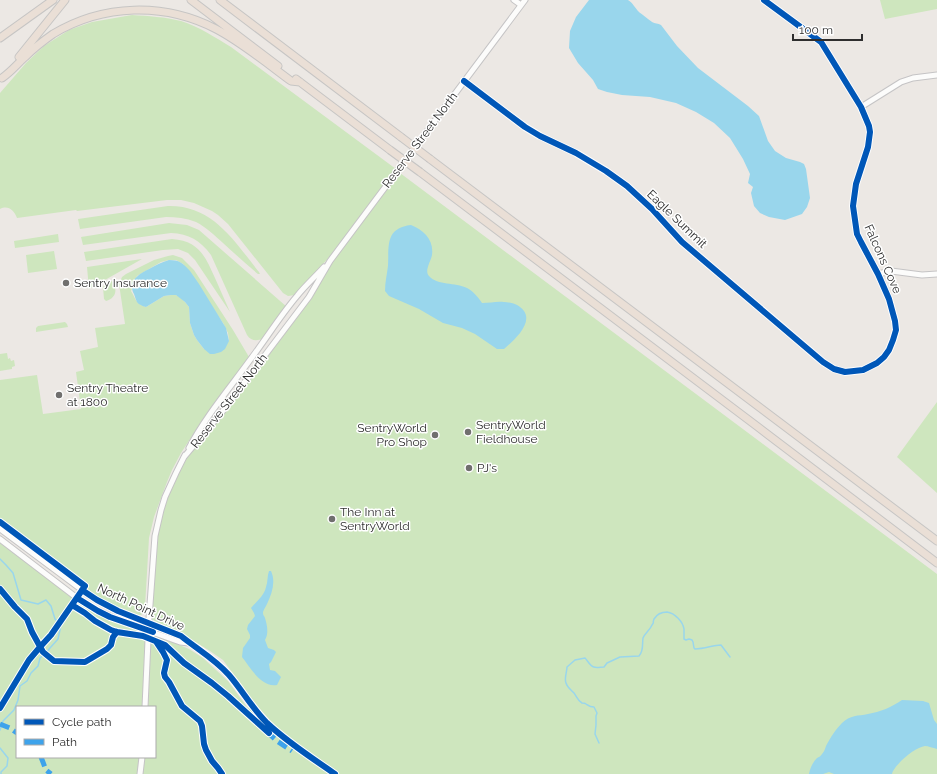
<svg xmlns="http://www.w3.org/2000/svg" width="937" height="774" viewBox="0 0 937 774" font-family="Raleway,sans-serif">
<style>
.green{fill:#cee6be;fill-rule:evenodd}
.water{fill:#99d6ec}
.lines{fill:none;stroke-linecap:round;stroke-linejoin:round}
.stream{stroke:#99d6ec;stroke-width:1.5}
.minor-casing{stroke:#c5c4c5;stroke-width:7}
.highway-casing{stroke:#c6c5c4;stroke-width:9}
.minor{stroke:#fcfcfb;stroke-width:5}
.highway{stroke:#eadfd6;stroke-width:7}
.highway-bridge-casing{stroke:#c6c5c4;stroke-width:9;stroke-linecap:butt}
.highway-bridge{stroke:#eadfd6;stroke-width:7}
.quiet{stroke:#3ea3eb;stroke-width:5;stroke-dasharray:10 5;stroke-linecap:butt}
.cycleway-casing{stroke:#fff;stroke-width:8}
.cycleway{stroke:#0057b8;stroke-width:6}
.poi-dot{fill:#706f6e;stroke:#fff;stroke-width:1.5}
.labels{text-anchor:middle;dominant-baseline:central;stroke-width:3;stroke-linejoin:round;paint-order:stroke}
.street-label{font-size:12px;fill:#2e2e2e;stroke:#fff}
.poi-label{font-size:12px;fill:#2e2e2e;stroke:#fff;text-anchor:start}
</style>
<rect width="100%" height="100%" fill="#ece8e4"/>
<path class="green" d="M 880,0 L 937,0 L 937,9 L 885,19 Z
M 132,15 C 148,16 165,17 181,21 C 198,26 216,38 231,47 L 396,169 L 333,253 L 295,295 L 288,296 L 283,293 L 228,224 L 218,215 L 212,211 L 194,203 L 181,200 L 167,200 L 77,211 L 76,210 L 17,218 C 14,210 8,205 0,209 L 0,93 L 26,63 L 44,46 L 69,30 L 92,22 Z
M 400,173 L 937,574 L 937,774 L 0,774 L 0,539 L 98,611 L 189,649 L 203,658 L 228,681 L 247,707 L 281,732 L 258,707 L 223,660 L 210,651 L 187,637 L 149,618 L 155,536 L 161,510 L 184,457 L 297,312 L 330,261 ZM 17,707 L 155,707 L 155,757 L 17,757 Z
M 168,206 C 213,205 234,241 259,272 L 260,274 L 258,274 C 246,264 234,253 223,243 C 215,236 206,227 196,222 C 186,218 176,217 166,217 L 80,229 L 78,219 Z
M 169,223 L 187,225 L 199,230 L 287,307 L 263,339 C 256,341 251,341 247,335 L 211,255 C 200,240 189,234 171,233 L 83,245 L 81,237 Z
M 58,234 L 59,242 L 15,248 L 14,241 Z
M 172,239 C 199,241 205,256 215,278 C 220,289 225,301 230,312 L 195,260 L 188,253 L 178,249 L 163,250 L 86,261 L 84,252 Z
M 54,251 L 57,269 L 28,273 L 26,255 Z
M 173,255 L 182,258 L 194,270 L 233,330 L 249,357 L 201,422 L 181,453 L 172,470 L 167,482 L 154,517 L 149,538 L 145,607 L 144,612 L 141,615 L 138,615 L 109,604 L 96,596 L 81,586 L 0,526 L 0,380 L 37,375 L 43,414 L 81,409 L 76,372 L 84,370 L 80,351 L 98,347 L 95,328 L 125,324 L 119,284 L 122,277 L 126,274 L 154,260 L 168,256 ZM 169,260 L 176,260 L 183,264 L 223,323 L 228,333 L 229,341 L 204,349 L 197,340 L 194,335 L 190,323 L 189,307 L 185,302 L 181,298 L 176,295 L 171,295 L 164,296 L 146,307 C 135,303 136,299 131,291 L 137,276 L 161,262 Z
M 142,259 L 89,289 L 87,267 Z
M 110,281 L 112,281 C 118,290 116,298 106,301 L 104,299 L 103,287 Z
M 65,322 L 67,324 L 68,327 L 36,332 L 36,328 L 38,326 Z
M 7,353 L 8,359 L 10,358 L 11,361 L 14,360 L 15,366 L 12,367 L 12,369 L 0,371 L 0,354 Z
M 937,402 L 937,493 L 897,457 Z"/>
<path class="water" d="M 589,0 L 628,0 C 633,3 635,8 639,12 C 640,13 651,21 652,22 C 655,24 658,23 661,25 L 677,46 L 698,68 L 748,106 L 759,116 L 768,141 L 775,151 L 786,158 L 800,162 L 804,164 L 806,169 L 810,198 L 807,207 L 802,214 L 785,220 L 769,217 L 760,213 L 754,206 L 751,193 L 753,187 L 748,183 L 750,174 L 743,159 L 730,138 L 714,123 L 696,112 L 676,103 L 650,97 L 622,95 L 607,92 L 598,89 L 593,80 L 578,63 L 569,48 L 570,31 L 576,17 Z
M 411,225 C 424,230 434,240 432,255 C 431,261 424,271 429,276 C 438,286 455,282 467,288 C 473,291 478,297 482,303 C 490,303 497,301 504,302 C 511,302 520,305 524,311 C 533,324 513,341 504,349 L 497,349 L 475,334 L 462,328 L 443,323 L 419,309 L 389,296 L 385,291 C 385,282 387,274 388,266 C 389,246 385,228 411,225 Z
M 169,260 C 179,260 183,263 190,271 L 199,284 L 226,328 L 229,341 L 225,349 L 221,352 L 214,354 L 210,354 L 204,349 L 197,340 L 194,335 L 190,323 L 189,307 L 185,302 L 176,295 L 171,295 L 164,296 L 146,307 C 136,304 137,302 134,294 C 127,281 139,274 149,269 C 156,265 162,262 169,260 Z
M 269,571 L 271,571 C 276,582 272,593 267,604 C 266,606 264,609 263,612 C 263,616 264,615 265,618 C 267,625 269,633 265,640 L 268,648 L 274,650 L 276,652 L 271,662 L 269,664 L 270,670 L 275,671 L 281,677 L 277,685 C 261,688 250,667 242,657 L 243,648 L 250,638 L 250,635 L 247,629 L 248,625 L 255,616 L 254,613 L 251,608 C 256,602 264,596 266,587 C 268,582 267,576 269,571 Z
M 902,700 L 923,701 L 929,703 L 934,720 L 937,724 L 937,749 C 933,748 928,746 925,746 C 915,747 894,765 892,774 L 834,774 L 829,772 L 823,774 L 809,774 C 810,768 813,762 817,758 C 819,757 821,756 822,754 C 824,752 825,749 826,746 C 830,738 836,729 842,723 C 850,715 858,716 868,714 C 880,712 892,707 902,700 Z"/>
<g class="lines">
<path class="stream" d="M 0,559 L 6,565 L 13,573 L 21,600 L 38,604 L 46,600 L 51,606 L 55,619 L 61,625 L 58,639 L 50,648 L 46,653 L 40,658 L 38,666 L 31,673 L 27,681 L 20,686 L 18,700 L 14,710 L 3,721 L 0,730
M 599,743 L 595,734 L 596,725 L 596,716 L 597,713 L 594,707 C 590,707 589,706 586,704 C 585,703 583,703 582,703 C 578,701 577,697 574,693 C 571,690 567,687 566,683 C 564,678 567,672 567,667 L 575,660 L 585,658 C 588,661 590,666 594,667 C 596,668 601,667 604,667 L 607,663 L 620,657 L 639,656 C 644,651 642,644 643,638 C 645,633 650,630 652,625 C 655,621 652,624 654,619 C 657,614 662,612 667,612 C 675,613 683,622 684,629 C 684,633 684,635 684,639 L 686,640 L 689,639 L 692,640 L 693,642 L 694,648 L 695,649 C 705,649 713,645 721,645 L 730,657
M 0,748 L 8,758 L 7,766 L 1,772 L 1,774"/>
<defs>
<path id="minor" d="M 514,0 L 521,5
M 464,81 L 525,127 L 540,136 L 576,153 L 606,171 L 627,186 L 652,209 L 682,242 L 823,362 L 834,369 L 845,372 L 863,370 L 877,363 L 884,357 L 889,350 L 893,340 L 896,330 L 895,321 L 889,299 L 878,274 L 861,242 L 857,234 L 853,206 L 856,184 L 868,147 L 870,132 L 869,126 L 861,107 L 821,42 L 764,0
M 861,107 L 901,82 L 913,78 L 937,75
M 878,274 L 891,271 L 922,275 L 937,274
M 189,448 C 206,416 229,389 250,360 C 266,339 280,316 297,296 C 305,286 315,277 324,267
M 184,457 L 222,412 L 309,297 L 330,261 L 525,0
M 0,529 L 82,590 L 97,600 L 118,611 L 181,636 C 197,649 215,659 229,675 C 242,690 252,708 267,723 C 287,742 312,758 335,774
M 0,539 L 77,598 L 98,611 L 121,621 L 180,642 L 189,643
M 145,707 L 149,618 L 155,536 L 161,510 L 165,497 L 176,473 L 185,455
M 140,774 L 142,757"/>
<path id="highway" d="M 191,0 L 278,66
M 220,0 L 401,137
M 0,38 L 53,0
M 19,57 L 65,0
M 2,78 C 12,71 16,65 25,57 C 33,49 43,41 53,34 C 103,4 164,2 216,29 C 241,42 268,64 291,81 L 300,82
M 296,79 L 390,150
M 430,159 L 937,541
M 420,172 L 758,427 L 937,563"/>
</defs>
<use href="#minor" class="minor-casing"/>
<use href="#highway" class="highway-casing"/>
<use href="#minor" class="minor"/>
<use href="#highway" class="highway"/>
<defs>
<path id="highway-bridge" d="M 401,137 L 430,159
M 390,150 L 420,172"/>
</defs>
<use href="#highway-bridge" class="highway-bridge-casing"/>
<use href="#highway-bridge" class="highway-bridge"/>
<path class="quiet" d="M 0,724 L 10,728 L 17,733
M 267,732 L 277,741 L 292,751
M 41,757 L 46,770 L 51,774"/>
<defs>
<path id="cycleway" d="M 464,81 L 525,127 L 540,136 L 576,153 L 606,171 L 627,186 L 652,209 L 682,242 L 823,362 L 834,369 L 845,372 L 863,370 L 877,363 L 884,357 L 889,350 L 893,340 L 896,330 L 895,321 L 889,299 L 878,274 L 861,242 L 857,234 L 853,206 L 856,184 L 868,147 L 870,132 L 869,126 L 861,107 L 821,42 L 764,0
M 0,522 L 85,586 L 51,635 L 40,647 L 29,660 L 0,708
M 0,589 L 15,607 L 27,619 L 32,632 L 43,652 L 54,661 L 85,662 L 107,649 L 111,645 L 113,637 L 117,632
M 82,590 L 97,600 L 118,611 L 181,636 C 197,649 215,659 229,675 C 242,690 252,708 267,723 C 287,742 312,758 335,774
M 77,598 L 98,611 L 110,617 L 153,632
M 72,605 L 85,613 L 95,621 L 111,630 L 117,632 L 143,636 L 165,645 L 184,663 L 212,683 L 228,696 L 269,733
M 157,643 L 163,652 L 167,660 L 164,673 L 165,677 L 169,682 L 182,706 L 200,721 L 202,726 L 204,744 L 206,750 L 212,761 L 218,768 L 222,774"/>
</defs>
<use href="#cycleway" class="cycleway-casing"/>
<use href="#cycleway" class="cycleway"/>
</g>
<g class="poi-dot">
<circle cx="66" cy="283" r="4"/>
<circle cx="59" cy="395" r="4"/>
<circle cx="468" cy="432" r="4"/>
<circle cx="435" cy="435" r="4"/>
<circle cx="469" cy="468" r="4"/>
<circle cx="332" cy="519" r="4"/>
</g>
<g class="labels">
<g class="street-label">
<text transform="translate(420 140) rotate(-53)">Reserve Street North</text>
<text transform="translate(677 219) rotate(44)">Eagle Summit</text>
<text transform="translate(883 259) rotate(66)">Falcons Cove</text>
<text transform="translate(229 401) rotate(-52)">Reserve Street North</text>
<text transform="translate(141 607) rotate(25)">North Point Drive</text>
</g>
<g class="poi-label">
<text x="74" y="283">Sentry Insurance</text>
<text x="67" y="388">Sentry Theatre<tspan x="67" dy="14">at 1800</tspan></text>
<text x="476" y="425">SentryWorld<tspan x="476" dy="14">Fieldhouse</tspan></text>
<text x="427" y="428" text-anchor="end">SentryWorld<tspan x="427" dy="14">Pro Shop</tspan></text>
<text x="477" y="468">PJ's</text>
<text x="340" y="512">The Inn at<tspan x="340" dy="14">SentryWorld</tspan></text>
</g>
</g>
<rect x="16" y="706" width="140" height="52" fill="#ffffff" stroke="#ababab"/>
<rect x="24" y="719" width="20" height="6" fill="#0057b8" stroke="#ababab"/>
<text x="52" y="726" font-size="12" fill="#2e2e2e">Cycle path</text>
<rect x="24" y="739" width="20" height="6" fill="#3ea3eb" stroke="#ababab"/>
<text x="52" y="746" font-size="12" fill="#2e2e2e">Path</text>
<path d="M793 34v6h69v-6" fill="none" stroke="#2e2e2e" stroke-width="2"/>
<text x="799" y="34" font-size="12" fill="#2e2e2e" stroke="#ffffff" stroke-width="3" paint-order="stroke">100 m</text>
</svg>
